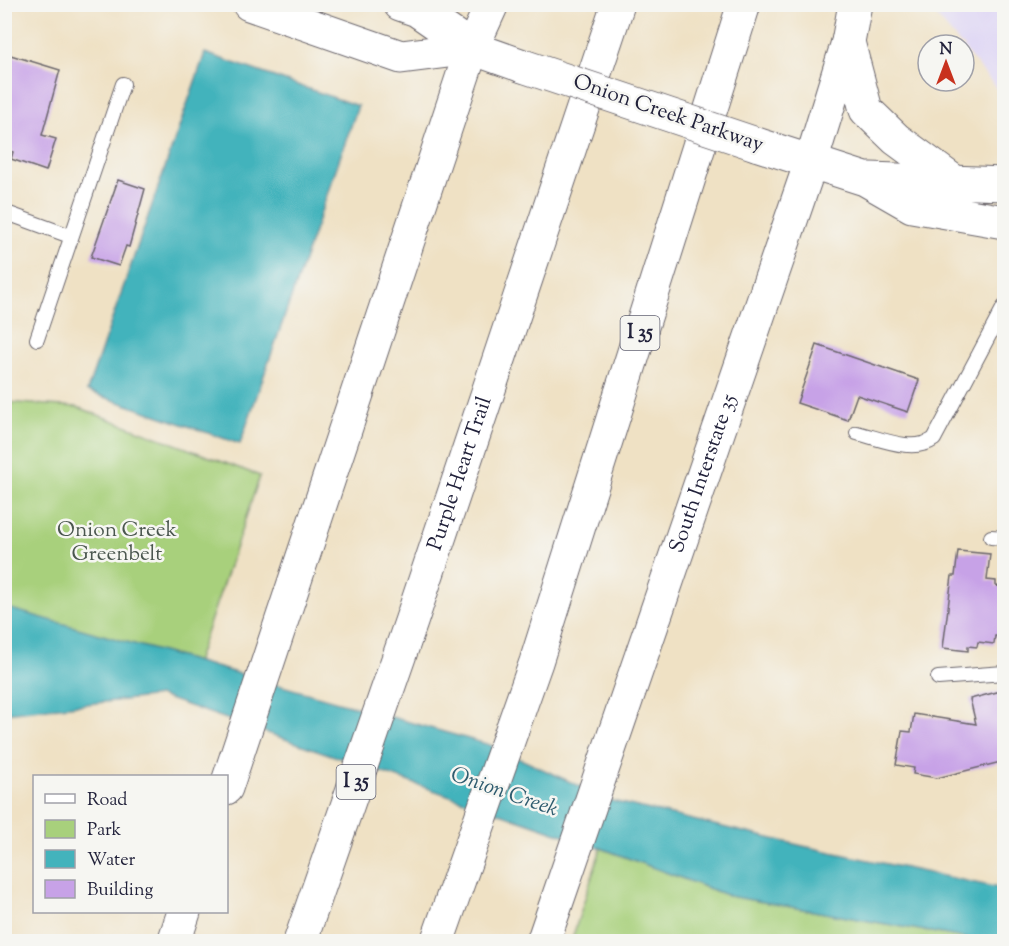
<svg xmlns="http://www.w3.org/2000/svg" width="1009" height="946" viewBox="0 0 1009 946" font-family="'Sorts Mill Goudy',serif">
<style>
.built{fill:#ded5f5}
.green{fill:#a8d07c;stroke:#65795c;stroke-width:1.5}
.water{fill:#43b3bc;stroke:#326a7c;stroke-width:1.5}
.building{fill:#c7a2e7}
.lines{fill:none;stroke-linecap:round;stroke-linejoin:round}
.service-casing{stroke:#6a656b;stroke-width:16}
.tertiary-casing{stroke:#6a656b;stroke-width:35}
.secondary-casing{stroke:#6a656b;stroke-width:35}
.motorway-casing{stroke:#6a656b;stroke-width:35}
.service{stroke:#fff;stroke-width:14}
.tertiary{stroke:#fff;stroke-width:33}
.secondary{stroke:#fff;stroke-width:33}
.motorway{stroke:#fff;stroke-width:33}
.tertiary-bridge-casing{stroke:#6a656b;stroke-width:35;stroke-linecap:butt}
.tertiary-bridge{stroke:#fff;stroke-width:33}
.labels{text-anchor:middle;dominant-baseline:central;stroke-width:5;stroke-linejoin:round;paint-order:stroke}
.shield{fill:#f6f6f2;stroke:#626272;stroke-width:1.5}
.shield-label{font-size:20px;font-weight:bold;fill:#22223b}
.street-label{font-size:21px;fill:#22223b;stroke:#f6f6f2}
.park-label{font-size:21px;fill:#4a564e;stroke:#f6f6f2}
.water-label{font-size:22px;font-style:italic;fill:#2f5c6f;stroke:#f6f6f2}
</style>
<rect width="100%" height="100%" fill="#f6f6f2"/>
<filter id="ink" filterUnits="userSpaceOnUse"><feTurbulence type="fractalNoise" baseFrequency=".0167" numOctaves="2"/><feDisplacementMap in="SourceGraphic" scale="12" xChannelSelector="R" yChannelSelector="G"/><feConvolveMatrix kernelMatrix="1 2 1 2 8 2 1 2 1" color-interpolation-filters="sRGB"/></filter>
<filter id="wash" filterUnits="userSpaceOnUse"><feTurbulence type="fractalNoise" baseFrequency=".008" numOctaves="4" result="noise"/><feDisplacementMap in="SourceGraphic" scale="24" xChannelSelector="R" yChannelSelector="G"/><feGaussianBlur stdDeviation="1.35" result="paint"/><feColorMatrix in="noise" values="0 0 0 0 0 0 0 0 0 0 0 0 0 0 0 0 0 1.4 0 .05"/><feComposite in="paint" operator="in"/></filter>
<g filter="url(#wash)">
<rect width="100%" height="100%" fill="#efe1c4"/>
<path class="built" d="M 927,5 L 1004,5 L 1004,97 L 964,49 L 964,45 L 961,45 Z"/>
<path class="green" d="M 4,402 L 77,407 L 260,476 L 194,669 L 5,639 Z
M 601,848 L 729,896 L 981,941 L 571,942 Z"/>
<path class="water" d="M 205,53 L 358,106 L 240,444 L 87,391 Z
M 4,607 L 490,745 L 612,801 L 803,846 L 1004,889 L 1004,941 L 981,941 L 729,896 L 601,848 L 160,696 L 5,713 Z"/>
<g id="blocks">
<path class="building" d="M 4,53 L 60,70 L 42,135 L 56,139 L 46,171 L 11,159 L 13,152 L 4,149 Z
M 118,180 L 145,189 L 129,247 L 126,246 L 119,266 L 91,257 Z
M 817,345 L 919,380 L 908,412 L 857,395 L 848,420 L 797,403 Z
M 958,551 L 990,554 L 987,580 L 996,581 L 996,586 L 1005,587 L 1005,636 L 995,636 L 994,644 L 978,642 L 977,647 L 968,646 L 968,651 L 943,648 L 952,576 L 955,576 Z
M 1001,691 L 1005,706 L 1005,761 L 937,778 L 913,774 L 914,768 L 896,765 L 902,731 L 911,732 L 914,714 L 976,724 L 970,699 Z"/>
</g>
</g>
<g filter="url(#ink)">
<use href="#blocks" fill-opacity="0" stroke="#6a656b" stroke-width="1.5"/>
<g class="lines">
<defs>
<path id="service" d="M 4,212 L 70,236
M 37,339 L 123,84
M 857,433 C 879,438 913,454 934,439 L 1004,307
M 991,537 L 1004,538
M 938,678 L 1004,673"/>
<path id="tertiary" d="M 249,4 L 401,57 L 472,48
M 400,4 L 417,10 L 472,48 L 523,66
M 756,144 L 865,179 L 912,206 L 1004,222
M 870,179 L 1004,184"/>
<g id="secondary">
<path d="M 848,42 L 866,110 L 896,139 L 956,183"/>
<path d="M 226,788 L 472,48 L 492,4"/>
<path d="M 174,942 L 184,912"/>
<path id="s1" d="M 543,942 L 811,162 L 848,42 L 855,4"/>
</g>
<g id="motorway">
<path id="s2" d="M 300,942 L 411,622 L 618,4"/>
<path d="M 437,942 L 536,662 L 744,4"/>
</g>
</defs>
<use href="#service" class="service-casing"/>
<use href="#tertiary" class="tertiary-casing"/>
<use href="#secondary" class="secondary-casing"/>
<use href="#motorway" class="motorway-casing"/>
<use href="#service" class="service"/>
<use href="#tertiary" class="tertiary"/>
<use href="#secondary" class="secondary"/>
<use href="#motorway" class="motorway"/>
<defs>
<path id="tertiary-bridge" d="M 523,66 L 756,144"/>
</defs>
<use href="#tertiary-bridge" class="tertiary-bridge-casing"/>
<use href="#tertiary-bridge" class="tertiary-bridge"/>
</g>
</g>
<g class="labels">
<g class="shield">
<rect x="620.5" y="316" width="39" height="34" rx="4.5"/>
<rect x="336.5" y="765" width="39" height="34" rx="4.5"/>
</g>
<g class="shield-label">
<text x="640" y="333">I 35</text>
<text x="356" y="782">I 35</text>
</g>
<g class="street-label">
<text transform="translate(668 114) rotate(19)">Onion Creek Parkway</text>
<text stroke="none"><textPath href="#s2" startOffset="495">Purple Heart Trail</textPath></text>
<text stroke="none"><textPath href="#s1" startOffset="495">South Interstate 35</textPath></text>
</g>
<g class="park-label">
<text x="117" y="531">Onion Creek<tspan x="117" dy="24">Greenbelt</tspan></text>
</g>
<g class="water-label">
<text transform="translate(504 793) rotate(19)">Onion Creek</text>
</g>
</g>
<rect width="1009" height="946" fill="none" stroke="#f6f6f2" stroke-width="24"/>
<rect x="33" y="775" width="195" height="138" fill="#f6f6f2" stroke="#a1a1a9" stroke-width="1.5"/>
<rect x="45" y="794" width="30" height="9" fill="#ffffff" stroke="#a1a1a9" stroke-width="1.5"/>
<text x="87" y="805" font-size="18" fill="#22223b">Road</text>
<rect x="45" y="820" width="30" height="18" fill="#a8d07c" stroke="#a1a1a9" stroke-width="1.5"/>
<text x="87" y="835" font-size="18" fill="#22223b">Park</text>
<rect x="45" y="850" width="30" height="18" fill="#43b3bc" stroke="#a1a1a9" stroke-width="1.5"/>
<text x="87" y="865" font-size="18" fill="#22223b">Water</text>
<rect x="45" y="880" width="30" height="18" fill="#c7a2e7" stroke="#a1a1a9" stroke-width="1.5"/>
<text x="87" y="895" font-size="18" fill="#22223b">Building</text>
<g transform="translate(946 63)"><circle r="28" fill="#f6f6f2" stroke="#a1a1a9" stroke-width="1.5"/>
<path d="M0-4.5L10 22L0 15L-10 22Z" fill="#c8321e"/>
<text y="-9" font-size="16" font-weight="bold" text-anchor="middle" fill="#22223b">N</text>
</g>
</svg>
